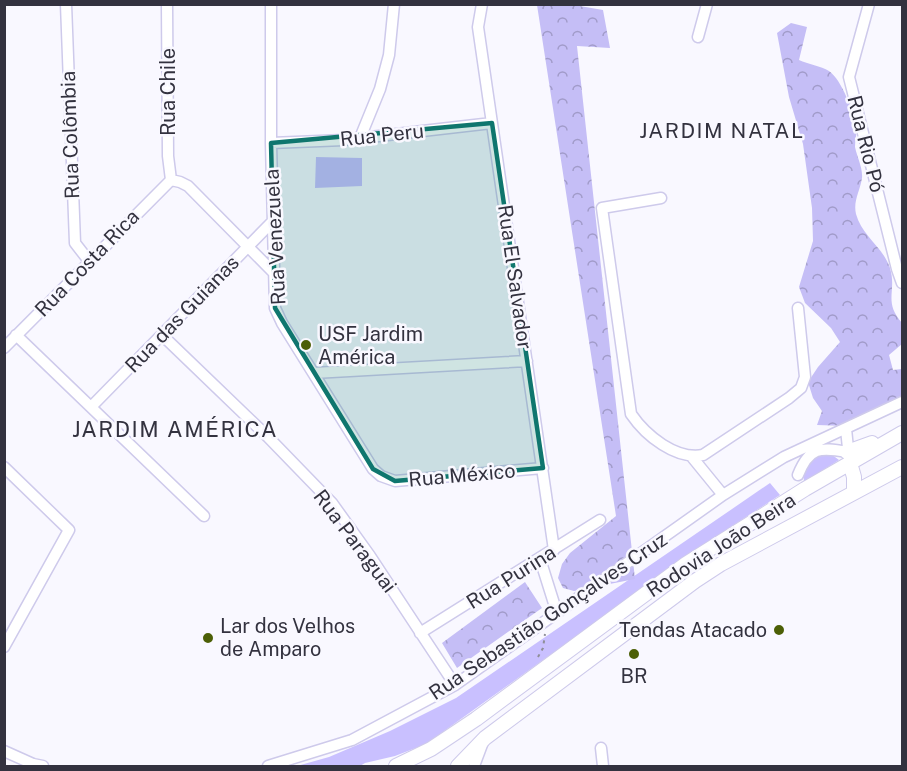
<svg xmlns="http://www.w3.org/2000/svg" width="907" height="771" viewBox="0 0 907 771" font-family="'Public Sans',sans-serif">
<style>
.grass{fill:#c9c0ff}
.forest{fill:url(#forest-crowns)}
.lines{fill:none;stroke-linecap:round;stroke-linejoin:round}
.minor-casing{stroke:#cecaeb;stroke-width:13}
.major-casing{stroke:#cecaeb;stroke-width:16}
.path{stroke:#8f8e98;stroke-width:2;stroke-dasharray:3 4.5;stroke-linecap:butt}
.minor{stroke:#fff;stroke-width:10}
.major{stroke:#fff;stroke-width:14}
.marked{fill:#0f766e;fill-opacity:0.2;stroke:#0f766e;stroke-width:4.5;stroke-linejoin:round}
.poi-dot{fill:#4c5f06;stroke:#f9f8ff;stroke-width:2}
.labels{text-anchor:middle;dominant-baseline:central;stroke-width:5;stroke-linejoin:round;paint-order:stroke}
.street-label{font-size:20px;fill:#33323f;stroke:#f9f8ff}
.poi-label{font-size:20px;fill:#33323f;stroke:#f9f8ff;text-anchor:start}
.neighbourhood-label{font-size:21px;letter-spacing:1.5px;fill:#33323f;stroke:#f9f8ff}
.quarter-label{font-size:22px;letter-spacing:1.5px;fill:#33323f;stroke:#f9f8ff}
</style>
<defs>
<pattern id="forest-crowns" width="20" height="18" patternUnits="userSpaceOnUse" patternTransform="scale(1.5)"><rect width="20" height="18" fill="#c5bef6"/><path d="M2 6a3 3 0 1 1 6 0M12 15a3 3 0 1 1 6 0" fill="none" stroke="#a19bc9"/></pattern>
</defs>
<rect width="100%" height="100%" fill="#f9f8ff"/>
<path class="grass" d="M 316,157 L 362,158 L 362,186 L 315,188 Z
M 831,454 L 839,460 L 804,482 L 803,469 L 813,455 Z
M 770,483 L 780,495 L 706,543 L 426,744 L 395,756 L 365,763 L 360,766 L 297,766 L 329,757 L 390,731 L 456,698 Z"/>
<path class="forest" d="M 537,5 L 574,5 L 603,10 L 610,48 L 577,46 L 635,579 L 574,591 L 563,588 L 558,578 L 562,564 L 570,553 L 616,516 Z
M 791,23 L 807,27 L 799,60 C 808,64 821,66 829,71 C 842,80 854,113 856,128 C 857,134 855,141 855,147 C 857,157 863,168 862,178 C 860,191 853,201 856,214 C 862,236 883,247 890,268 C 897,292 883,301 902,323 L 902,344 L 889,355 L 893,370 L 902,369 L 902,398 L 846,426 L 817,425 L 822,411 L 813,398 L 808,382 L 818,367 L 840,342 L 831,328 L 805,303 L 799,287 L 813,241 L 812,208 L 803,144 L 789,97 L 777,33 Z
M 525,582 L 542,608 L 457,668 L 442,643 Z"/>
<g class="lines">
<defs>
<path id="minor" d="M 66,4 L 75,243 L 89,261
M 167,4 L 168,156 L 171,180
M 271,4 L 271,143 L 275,308 L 282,323 L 373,469 L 381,476 L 395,481 L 543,468
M 482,4 L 478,27 L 554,550
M 869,4 L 849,77 L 897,269 L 902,283
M 698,37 L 707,4
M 360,138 L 380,89 L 389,55 L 394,4
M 271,143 L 344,140 L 492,123
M 171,180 L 180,182 L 188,186 L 275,274
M 661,198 L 602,208 L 631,414 C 646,436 676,460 703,455 L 789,398 L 801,388 L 805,377 L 798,308
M 16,335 L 204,516
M 162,335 L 268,437 L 332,503 L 370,556 L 455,685
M 4,348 L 171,180
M 314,373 L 527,361
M 91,407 L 273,221
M 846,429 L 849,458
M 692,457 L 723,495
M 4,467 L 69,530 L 4,647
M 798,475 C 809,447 820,447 847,452
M 540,559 L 557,613
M 420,633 L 600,520
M 601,748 L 603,766
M 4,751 L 33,764 L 43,766
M 268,766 L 352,740 L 455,685 L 723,495 L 784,457 L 902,402
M 474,766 L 483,742"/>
<path id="major" d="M 847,452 L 872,443
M 850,463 L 854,477 L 854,492
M 396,766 L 431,749 L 476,719 L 686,564 L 805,489 L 902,433
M 458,766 L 485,738 L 695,581 L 721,564 L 902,467"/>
</defs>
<use href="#minor" class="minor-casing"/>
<use href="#major" class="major-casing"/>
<path class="path" d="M 538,657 L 543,648 L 545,634"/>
<use href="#minor" class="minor"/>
<use href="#major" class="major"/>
</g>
<path class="marked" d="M 492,123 L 543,468 L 395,481 L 373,469 L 275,308 L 271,143 Z"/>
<g class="poi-dot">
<circle cx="306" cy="345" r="6"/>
<circle cx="779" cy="630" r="6"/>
<circle cx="208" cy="638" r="6"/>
<circle cx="634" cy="654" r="6"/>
</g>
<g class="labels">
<g class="street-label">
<text transform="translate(168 92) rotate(-90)">Rua Chile</text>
<text transform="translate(70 135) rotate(-92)">Rua Colômbia</text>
<text transform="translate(382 135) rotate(-6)">Rua Peru</text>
<text transform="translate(866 144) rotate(76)">Rua Rio Pó</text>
<text transform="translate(275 237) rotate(-93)">Rua Venezuela</text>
<text transform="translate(87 263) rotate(-46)">Rua Costa Rica</text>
<text transform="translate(515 277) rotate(82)">Rua El Salvador</text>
<text transform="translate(182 314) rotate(-46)">Rua das Guianas</text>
<text transform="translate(462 475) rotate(-5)">Rua México</text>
<text transform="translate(355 541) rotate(53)">Rua Paraguai</text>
<text transform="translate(721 545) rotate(-33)">Rodovia João Beira</text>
<text transform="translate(511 577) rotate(-32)">Rua Purina</text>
<text transform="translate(548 616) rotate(-34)">Rua Sebastião Gonçalves Cruz</text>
</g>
<g class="poi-label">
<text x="318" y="334">USF Jardim<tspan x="318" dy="23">América</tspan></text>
<text x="220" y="626">Lar dos Velhos<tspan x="220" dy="23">de Amparo</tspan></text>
<text x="767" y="630" text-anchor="end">Tendas Atacado</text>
<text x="634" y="676" text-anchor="middle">BR</text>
</g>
<g class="neighbourhood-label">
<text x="722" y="130">JARDIM NATAL</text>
</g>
<g class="quarter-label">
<text x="175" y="429">JARDIM AMÉRICA</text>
</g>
</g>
<rect width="907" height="771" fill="none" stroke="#33323f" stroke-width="12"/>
</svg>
